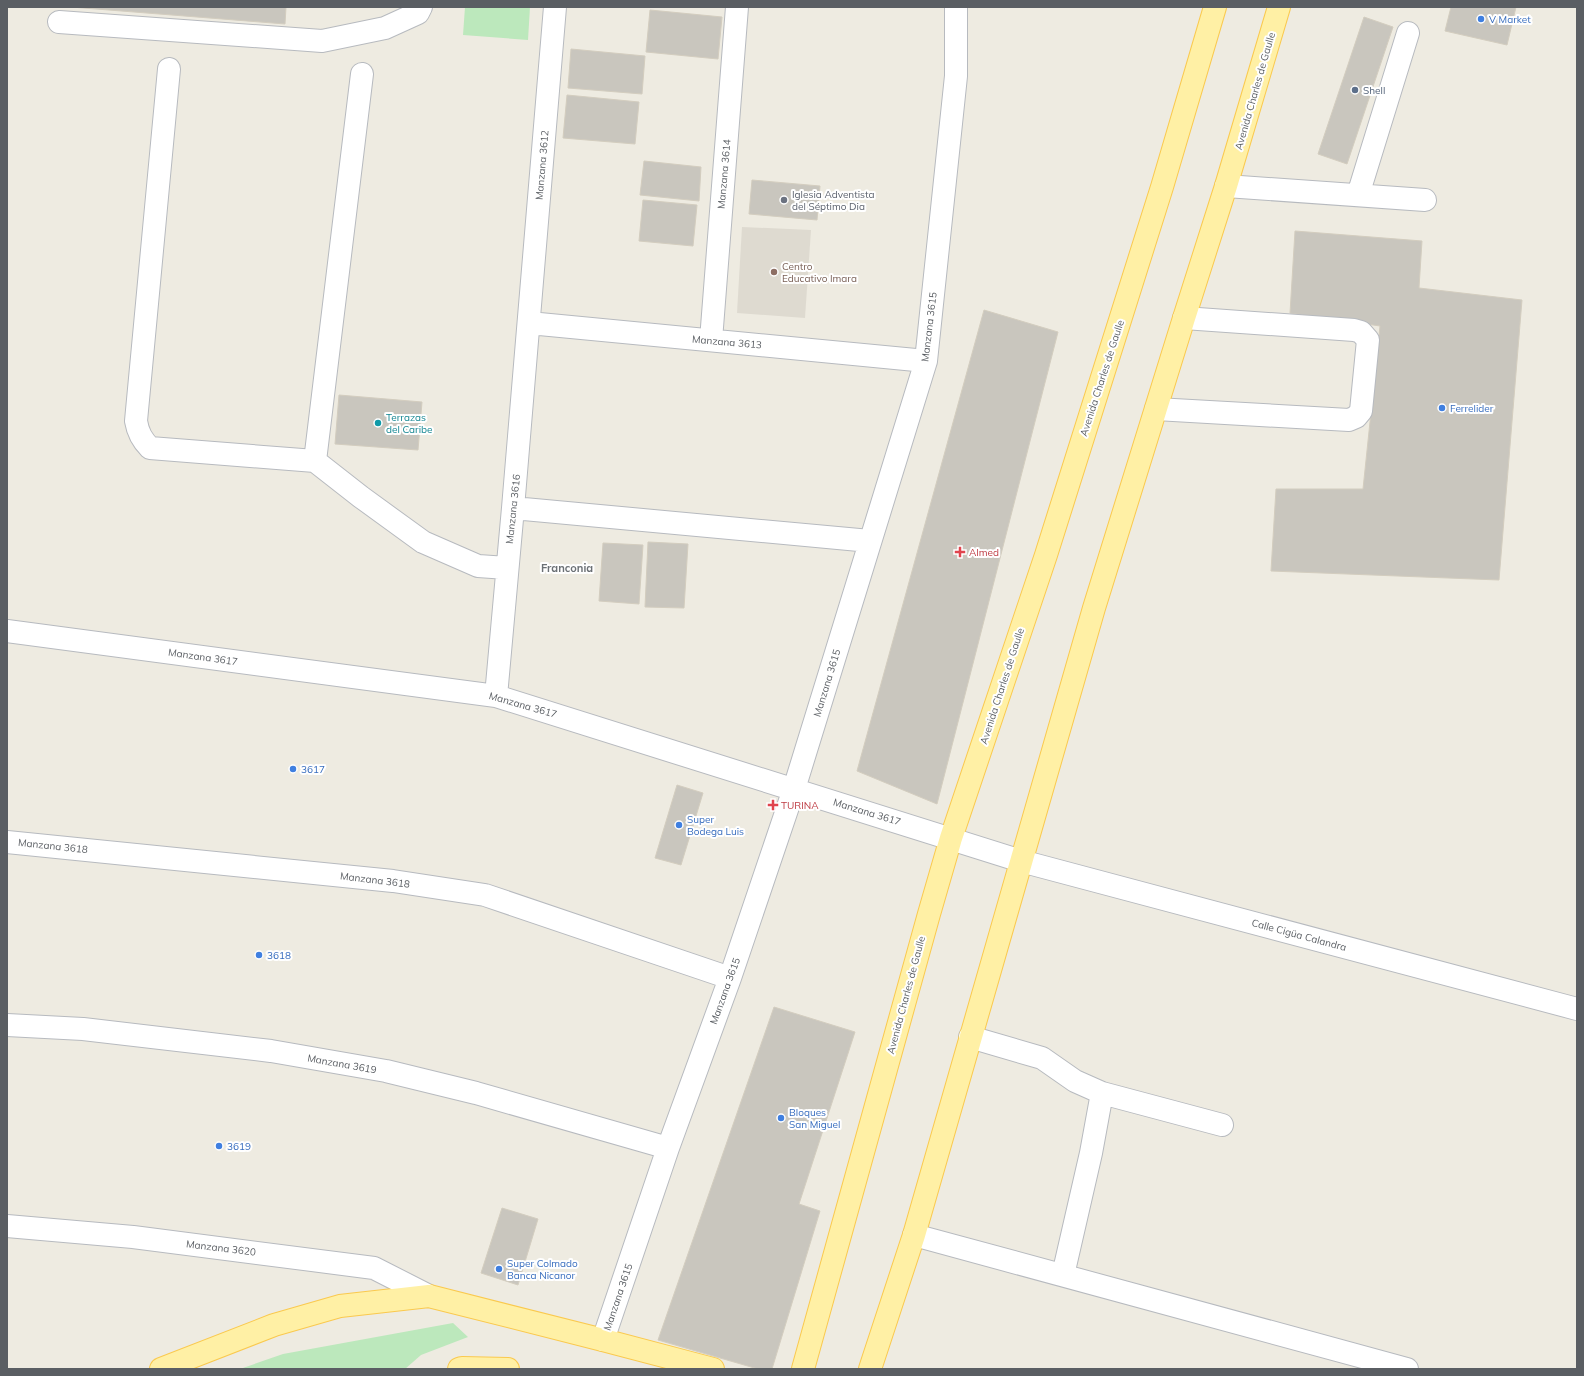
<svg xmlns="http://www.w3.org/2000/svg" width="1584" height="1376" viewBox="0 0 1584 1376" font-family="Mulish,sans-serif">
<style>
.education{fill:#dedad0}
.green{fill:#bce8bc}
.building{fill:#c9c6be;stroke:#d3cdbf}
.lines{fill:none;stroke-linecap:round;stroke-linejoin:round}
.minor-casing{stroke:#b7babf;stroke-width:24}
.major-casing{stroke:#fac94e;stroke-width:24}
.minor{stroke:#fff;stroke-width:22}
.major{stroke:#fff0a5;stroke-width:22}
.shop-dot{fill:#3f7fe0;stroke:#fff;stroke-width:1.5}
.service-dot{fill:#5c6f8a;stroke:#fff;stroke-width:1.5}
.worship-dot{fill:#6b7280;stroke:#fff;stroke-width:1.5}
.education-dot{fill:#8d6e63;stroke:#fff;stroke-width:1.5}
.culture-dot{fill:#0f9aa8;stroke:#fff;stroke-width:1.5}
.health-dot{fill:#e0444e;stroke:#fff;stroke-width:1.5}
.labels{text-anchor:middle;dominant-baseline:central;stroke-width:4;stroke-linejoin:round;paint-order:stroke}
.shop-label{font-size:10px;fill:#366cbe;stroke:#fff;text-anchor:start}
.service-label{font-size:10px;fill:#4e5e75;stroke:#fff;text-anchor:start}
.street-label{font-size:10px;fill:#5a5e63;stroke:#fff}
.worship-label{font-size:10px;fill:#5b616d;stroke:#fff;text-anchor:start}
.education-label{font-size:10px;fill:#785e54;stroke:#fff;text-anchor:start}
.culture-label{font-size:10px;fill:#0d838f;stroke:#fff;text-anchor:start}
.health-label{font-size:10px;fill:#be3a42;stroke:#fff;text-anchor:start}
.neighbourhood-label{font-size:11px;font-weight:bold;fill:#6b7075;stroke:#fff}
</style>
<rect width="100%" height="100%" fill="#eeebe1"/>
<path class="education" d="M 742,227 L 811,230 L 805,318 L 737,313 Z"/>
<path class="green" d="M 465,7 L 530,7 L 528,40 L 463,35 Z
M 453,1323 L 468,1337 L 421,1355 L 405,1369 L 240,1369 L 283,1354 Z"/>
<path class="building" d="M 71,7 L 286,7 L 285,24 Z
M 1451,7 L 1516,7 L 1507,45 L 1445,31 Z
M 650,10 L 722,17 L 718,59 L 646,52 Z
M 1364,17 L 1393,27 L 1347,164 L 1318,154 Z
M 571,49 L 645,56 L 642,94 L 568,88 Z
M 567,95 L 639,102 L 635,144 L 563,138 Z
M 644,161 L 701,167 L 699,201 L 640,195 Z
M 752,180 L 820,186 L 817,220 L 749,214 Z
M 643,200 L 697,205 L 693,246 L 639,241 Z
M 1295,231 L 1422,241 L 1419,288 L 1522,300 L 1499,580 L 1271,571 L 1276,489 L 1363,489 L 1380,326 L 1290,313 Z
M 984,310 L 1058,332 L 937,804 L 857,771 Z
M 339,395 L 422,402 L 418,450 L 335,444 Z
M 648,542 L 688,544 L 684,608 L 645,607 Z
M 603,543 L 643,545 L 639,604 L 599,601 Z
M 677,785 L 703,793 L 681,865 L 655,858 Z
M 774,1007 L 855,1032 L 799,1204 L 820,1211 L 772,1369 L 758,1369 L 658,1340 Z
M 502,1208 L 538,1219 L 518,1285 L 481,1273 Z"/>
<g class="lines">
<defs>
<path id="minor" d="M 59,22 L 322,41 L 385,28 L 418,13 L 421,7
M 169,69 L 136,421 C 138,433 142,440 150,448 L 315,461 L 361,497 L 423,542 L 478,566 L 507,568
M 1226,186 L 1425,200
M 1358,195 L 1408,33
M 529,323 L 926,361
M 711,340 L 737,7
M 1156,409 L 1349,420 L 1356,417 L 1361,411 L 1368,340 L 1361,332 L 1354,330 L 1184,318
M 315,461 L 362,74
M 513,508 L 870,541
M 7,631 L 496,696 L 1021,861 L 1577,1009
M 496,696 L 513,508 L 555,7
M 7,842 L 393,881 L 485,895 L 730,978
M 7,1025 L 83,1029 L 271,1051 L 386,1071 L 476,1093 L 668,1148
M 970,1037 L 1042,1058 L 1075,1081 L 1102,1093 L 1091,1153 L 1063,1275
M 1102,1093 L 1222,1125
M 7,1226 L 133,1237 L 374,1268 L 429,1296
M 914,1235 L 1407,1369
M 603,1340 L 668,1148 L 730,978 L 794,789 L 926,361 L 956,76 L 956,7"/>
<path id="major" d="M 161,1369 L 274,1325 L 340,1306 L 429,1296 L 603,1340 L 713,1369
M 459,1369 L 462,1368 L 508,1369
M 803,1369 L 929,914 L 951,838 L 1046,555 L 1162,187 L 1215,7
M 870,1369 L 914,1235 L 1094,608 L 1184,318 L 1226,186 L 1279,7"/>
</defs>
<use href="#minor" class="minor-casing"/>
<use href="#major" class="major-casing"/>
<use href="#minor" class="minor"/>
<use href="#major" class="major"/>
</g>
<g class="shop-dot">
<circle cx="1481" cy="19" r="4"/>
<circle cx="1442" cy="408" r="4"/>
<circle cx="293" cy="769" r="4"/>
<circle cx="679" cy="825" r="4"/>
<circle cx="259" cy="955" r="4"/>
<circle cx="781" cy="1118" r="4"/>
<circle cx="219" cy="1146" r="4"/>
<circle cx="499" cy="1269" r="4"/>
</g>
<circle class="service-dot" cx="1355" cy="90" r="4"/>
<circle class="worship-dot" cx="784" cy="200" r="4"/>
<circle class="education-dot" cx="774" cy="272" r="4"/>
<circle class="culture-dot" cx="378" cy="423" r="4"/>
<g class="health-dot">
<path d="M958 546h4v4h4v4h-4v4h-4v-4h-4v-4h4z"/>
<path d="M771 799h4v4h4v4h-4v4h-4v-4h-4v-4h4z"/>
</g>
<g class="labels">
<g class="shop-label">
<text x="1489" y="19">V Market</text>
<text x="1450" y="408">Ferrelider</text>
<text x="301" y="769">3617</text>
<text x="687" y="819">Super<tspan x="687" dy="12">Bodega Luis</tspan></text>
<text x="267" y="955">3618</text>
<text x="789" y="1112">Bloques<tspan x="789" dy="12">San Miguel</tspan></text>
<text x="227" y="1146">3619</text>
<text x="507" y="1263">Super Colmado<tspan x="507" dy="12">Banca Nicanor</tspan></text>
</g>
<g class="service-label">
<text x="1363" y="90">Shell</text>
</g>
<g class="street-label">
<text transform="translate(1255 91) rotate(-74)">Avenida Charles de Gaulle</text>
<text transform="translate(542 165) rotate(-85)">Manzana 3612</text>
<text transform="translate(724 174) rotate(-85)">Manzana 3614</text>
<text transform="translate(929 327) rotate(-83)">Manzana 3615</text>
<text transform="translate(727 342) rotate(5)">Manzana 3613</text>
<text transform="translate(1102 378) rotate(-72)">Avenida Charles de Gaulle</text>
<text transform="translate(513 509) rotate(-84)">Manzana 3616</text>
<text transform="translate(203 657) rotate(8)">Manzana 3617</text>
<text transform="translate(827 683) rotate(-73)">Manzana 3615</text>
<text transform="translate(1002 686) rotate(-72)">Avenida Charles de Gaulle</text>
<text transform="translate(523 705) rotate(16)">Manzana 3617</text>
<text transform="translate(867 812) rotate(17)">Manzana 3617</text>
<text transform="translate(53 846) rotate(6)">Manzana 3618</text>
<text transform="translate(375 880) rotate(7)">Manzana 3618</text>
<text transform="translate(1299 935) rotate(15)">Calle Cigüa Calandra</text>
<text transform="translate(725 991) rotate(-70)">Manzana 3615</text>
<text transform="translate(906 995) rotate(-75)">Avenida Charles de Gaulle</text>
<text transform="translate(342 1064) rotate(10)">Manzana 3619</text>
<text transform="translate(221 1248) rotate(7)">Manzana 3620</text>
<text transform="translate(618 1297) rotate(-71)">Manzana 3615</text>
</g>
<g class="worship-label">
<text x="792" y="194">Iglesia Adventista<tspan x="792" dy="12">del Séptimo Dia</tspan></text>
</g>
<g class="education-label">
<text x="782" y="266">Centro<tspan x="782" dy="12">Educativo Imara</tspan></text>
</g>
<g class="culture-label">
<text x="386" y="417">Terrazas<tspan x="386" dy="12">del Caribe</tspan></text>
</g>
<g class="health-label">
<text x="969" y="552">Almed</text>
<text x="781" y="805">TURINA</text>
</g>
<g class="neighbourhood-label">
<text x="567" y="568">Franconia</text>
</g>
</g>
<rect width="1584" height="1376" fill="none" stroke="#5a5e63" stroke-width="16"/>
</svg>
